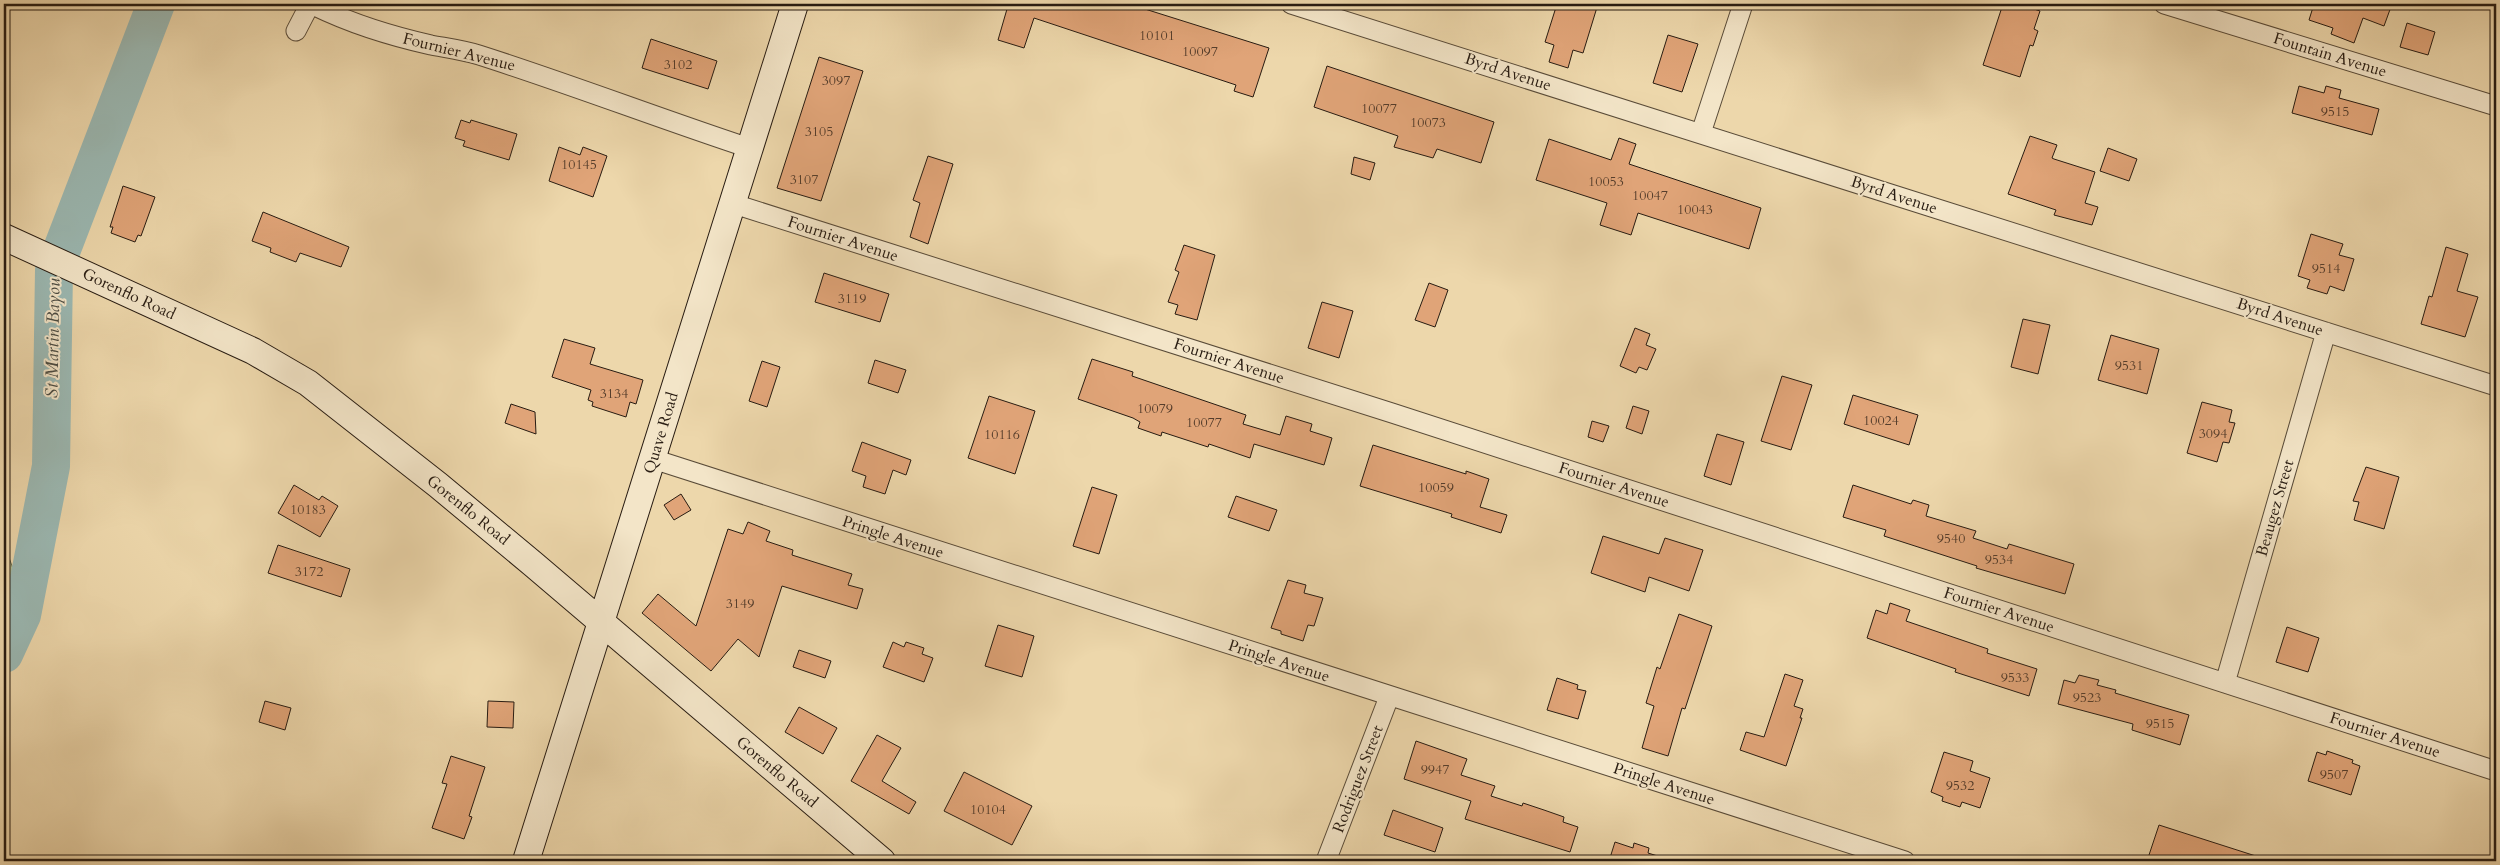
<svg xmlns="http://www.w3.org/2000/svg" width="2500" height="865" viewBox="0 0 2500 865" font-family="Cardo,serif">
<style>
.green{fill:#b2bf8e;stroke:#6d6e50}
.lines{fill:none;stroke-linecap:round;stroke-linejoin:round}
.river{stroke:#9bb8b2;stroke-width:38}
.building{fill:#e0a478;stroke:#281c12}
.street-casing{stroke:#594b38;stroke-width:21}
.secondary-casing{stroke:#281c12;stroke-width:28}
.street{stroke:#f3e5c8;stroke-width:19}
.secondary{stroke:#f3e5c8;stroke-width:26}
.labels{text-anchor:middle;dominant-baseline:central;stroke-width:4;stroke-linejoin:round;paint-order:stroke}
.number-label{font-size:14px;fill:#563e2c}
.street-label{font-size:16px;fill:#281c12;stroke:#f3e5c8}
.water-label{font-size:18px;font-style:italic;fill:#4a4b42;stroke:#f3e5c8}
</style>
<rect width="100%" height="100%" fill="#edd7ab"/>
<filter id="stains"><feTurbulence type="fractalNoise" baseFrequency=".004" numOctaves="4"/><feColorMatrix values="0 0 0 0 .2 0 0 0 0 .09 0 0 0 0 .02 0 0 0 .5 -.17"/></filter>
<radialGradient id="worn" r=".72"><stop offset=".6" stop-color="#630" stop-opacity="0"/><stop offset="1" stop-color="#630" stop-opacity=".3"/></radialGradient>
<path class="green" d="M 4,553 L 8,555 L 15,574 L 4,593 Z"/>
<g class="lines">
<path class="river" d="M 4,654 L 22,615 L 51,466 L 54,270 L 156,4"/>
</g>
<path class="building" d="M 1001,4 L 1129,4 L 1269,48 L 1253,97 L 1234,91 L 1236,85 L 1034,18 L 1024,48 L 998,40 L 1007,9 L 1000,7 Z
M 1557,4 L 1598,4 L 1583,53 L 1573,50 L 1568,68 L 1549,62 L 1554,45 L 1545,42 Z
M 2003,4 L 2019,4 L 2040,11 L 2034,29 L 2038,31 L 2033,46 L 2030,45 L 2020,77 L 1983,65 Z
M 2314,4 L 2392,4 L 2384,26 L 2363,18 L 2354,43 L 2331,34 L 2333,28 L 2309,20 Z
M 2407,23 L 2435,32 L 2428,55 L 2400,47 Z
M 1668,35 L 1698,44 L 1682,92 L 1653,83 Z
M 651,39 L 717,61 L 708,89 L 642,68 Z
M 819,57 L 863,71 L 821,201 L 777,188 Z
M 1327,66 L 1494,122 L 1481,163 L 1437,149 L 1433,158 L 1394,147 L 1398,136 L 1314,107 Z
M 2299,86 L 2324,93 L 2326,86 L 2341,90 L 2339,98 L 2379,109 L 2372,135 L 2292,113 Z
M 461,120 L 470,123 L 471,120 L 517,134 L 509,160 L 463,146 L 465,141 L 455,138 Z
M 2030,136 L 2057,145 L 2052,158 L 2054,159 L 2095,172 L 2085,203 L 2098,207 L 2092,225 L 2054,215 L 2056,210 L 2008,194 Z
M 1619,138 L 1636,144 L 1629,164 L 1761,208 L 1749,249 L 1638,213 L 1631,235 L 1600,225 L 1607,203 L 1536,180 L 1549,139 L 1611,160 Z
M 559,147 L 580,155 L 583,147 L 607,156 L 593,197 L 549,181 Z
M 2108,148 L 2137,159 L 2129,181 L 2100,171 Z
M 928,156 L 953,164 L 928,244 L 910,237 L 920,203 L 913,200 Z
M 1354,157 L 1375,163 L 1370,180 L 1351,174 Z
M 123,186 L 155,197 L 141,236 L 138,235 L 135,242 L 111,233 L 113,227 L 110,227 Z
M 263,212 L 349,247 L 341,267 L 300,253 L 296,262 L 270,252 L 271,248 L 252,241 Z
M 2311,234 L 2343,244 L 2339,255 L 2354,259 L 2344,291 L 2330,286 L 2327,294 L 2307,288 L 2310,280 L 2298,276 Z
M 1184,245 L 1215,255 L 1197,320 L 1175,314 L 1178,305 L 1168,302 L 1179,272 L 1175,270 Z
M 2446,247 L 2468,254 L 2457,291 L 2478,297 L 2465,337 L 2421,324 L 2429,296 L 2432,297 Z
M 824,273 L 889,294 L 880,322 L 815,302 Z
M 1429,283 L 1448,290 L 1435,327 L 1415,320 Z
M 1322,302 L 1353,311 L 1339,358 L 1308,348 Z
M 2023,319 L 2050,325 L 2038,374 L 2011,367 Z
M 1635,328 L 1650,334 L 1646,345 L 1656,349 L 1647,370 L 1639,367 L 1636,373 L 1620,366 Z
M 2111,335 L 2159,349 L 2147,394 L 2098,380 Z
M 564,339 L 595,348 L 590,364 L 643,380 L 636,404 L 630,402 L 626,417 L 592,406 L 593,402 L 588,400 L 591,390 L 552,377 Z
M 1092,359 L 1133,372 L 1132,376 L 1246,415 L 1243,424 L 1280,435 L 1286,416 L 1312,424 L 1310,431 L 1332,438 L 1324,465 L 1254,444 L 1250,458 L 1209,444 L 1208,447 L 1162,432 L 1161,436 L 1138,428 L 1140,422 L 1133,418 L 1078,399 Z
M 875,360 L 906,370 L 898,393 L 868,383 Z
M 762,361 L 780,367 L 767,407 L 749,401 Z
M 1782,376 L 1812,385 L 1791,450 L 1761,441 Z
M 1853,395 L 1918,415 L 1909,445 L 1844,424 Z
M 989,396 L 1035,411 L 1015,474 L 968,458 Z
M 2202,402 L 2232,410 L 2229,422 L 2235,423 L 2229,443 L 2223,442 L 2217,462 L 2187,453 Z
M 511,404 L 535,412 L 536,434 L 505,423 Z
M 1633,406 L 1649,411 L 1642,434 L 1626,428 Z
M 1592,421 L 1609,426 L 1603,442 L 1588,437 Z
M 1717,434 L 1744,442 L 1731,485 L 1704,476 Z
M 862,442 L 911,460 L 906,475 L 893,470 L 885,494 L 863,487 L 866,476 L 852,471 Z
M 1373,445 L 1466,474 L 1466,471 L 1489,479 L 1480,507 L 1507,515 L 1501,533 L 1451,517 L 1452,514 L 1360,486 Z
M 2366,467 L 2399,477 L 2384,529 L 2354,520 L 2359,502 L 2353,501 Z
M 294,485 L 319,500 L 322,496 L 338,506 L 320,537 L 278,513 Z
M 1853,485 L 1911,504 L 1913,500 L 1929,505 L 1926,516 L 1976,531 L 1973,538 L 2007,549 L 2009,544 L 2074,564 L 2065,594 L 1976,568 L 1977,566 L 1884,536 L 1886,530 L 1843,517 Z
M 1092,487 L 1117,495 L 1099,554 L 1073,546 Z
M 681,494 L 691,510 L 674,520 L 664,505 Z
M 1236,496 L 1277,510 L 1269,531 L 1228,517 Z
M 748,522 L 770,531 L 766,541 L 793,550 L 792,555 L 852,574 L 848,585 L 863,589 L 857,609 L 782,586 L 759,657 L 738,639 L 711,671 L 642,613 L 658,594 L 696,626 L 728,529 L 743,534 Z
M 1603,536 L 1659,554 L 1665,538 L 1703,550 L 1689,591 L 1649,577 L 1645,592 L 1591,573 Z
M 278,545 L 350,569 L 341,597 L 268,573 Z
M 1288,580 L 1306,585 L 1304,593 L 1323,598 L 1314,626 L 1308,625 L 1303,641 L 1281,634 L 1281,631 L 1271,628 Z
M 1890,603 L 1910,610 L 1906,621 L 1988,649 L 1987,653 L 2037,669 L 2029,696 L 1955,672 L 1956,669 L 1867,638 L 1876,610 L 1887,614 Z
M 1679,614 L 1712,626 L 1685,709 L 1682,708 L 1668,756 L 1642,748 L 1654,706 L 1646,703 L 1657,667 L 1660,669 Z
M 998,625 L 1034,636 L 1022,677 L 985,666 Z
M 2287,627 L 2319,638 L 2308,672 L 2276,662 Z
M 893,642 L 904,647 L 906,642 L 924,648 L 922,654 L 933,658 L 924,682 L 883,667 Z
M 799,650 L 831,661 L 825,678 L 793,667 Z
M 1785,674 L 1803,680 L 1794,706 L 1803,709 L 1800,718 L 1802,718 L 1786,766 L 1740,750 L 1746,732 L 1764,737 Z
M 2079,675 L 2099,680 L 2097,685 L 2116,690 L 2115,693 L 2189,715 L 2180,745 L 2132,730 L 2133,724 L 2058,704 L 2064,680 L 2075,683 Z
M 1557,678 L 1578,685 L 1577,689 L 1586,691 L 1578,719 L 1547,710 Z
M 265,701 L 291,708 L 285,730 L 259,722 Z
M 488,701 L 514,702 L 513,728 L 487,727 Z
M 799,707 L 837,728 L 823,754 L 785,732 Z
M 877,735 L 901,748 L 882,781 L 916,802 L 909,814 L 851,781 Z
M 1416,741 L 1467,759 L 1461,775 L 1495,786 L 1491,796 L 1522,806 L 1523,803 L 1544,810 L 1564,817 L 1563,822 L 1578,827 L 1570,852 L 1465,819 L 1471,801 L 1404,779 Z
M 2327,751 L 2353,760 L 2352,763 L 2360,766 L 2351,795 L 2308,781 L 2317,752 L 2326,755 Z
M 1944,752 L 1973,761 L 1970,771 L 1990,778 L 1980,808 L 1962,802 L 1960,807 L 1942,801 L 1943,797 L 1931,792 Z
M 451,756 L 485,767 L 469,816 L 472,817 L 464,839 L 432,828 L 447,784 L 442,783 Z
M 964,772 L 1032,806 L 1012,845 L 944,811 Z
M 1393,810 L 1443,828 L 1435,852 L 1384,835 Z
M 2159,825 L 2262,858 L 2261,861 L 2147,861 Z
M 1615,842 L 1633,848 L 1634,843 L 1649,848 L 1648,853 L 1664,858 L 1664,861 L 1609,861 Z"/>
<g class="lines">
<defs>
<path id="street" d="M 1291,4 L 2496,386
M 2164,4 L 2496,106
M 296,31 L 309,6 L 315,6 C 352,24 391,36 431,45 C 447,48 463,50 479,55 C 570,84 658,118 749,148
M 1701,133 L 1743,4
M 731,203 L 1392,413 L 2496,771
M 653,459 L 1905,861
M 2225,683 L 2326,332
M 1326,861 L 1389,697"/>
<path id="secondary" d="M 4,237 L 253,351 L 308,383 L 438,485 L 533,564 L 882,861
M 526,861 L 795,4"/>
</defs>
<use href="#street" class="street-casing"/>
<use href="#secondary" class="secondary-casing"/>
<use href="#street" class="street"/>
<use href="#secondary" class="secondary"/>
</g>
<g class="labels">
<g class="number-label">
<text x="1157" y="35">10101</text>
<text x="1200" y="51">10097</text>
<text x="678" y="64">3102</text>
<text x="836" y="80">3097</text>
<text x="1379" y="108">10077</text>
<text x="2335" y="111">9515</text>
<text x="1428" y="122">10073</text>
<text x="819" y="131">3105</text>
<text x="579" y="164">10145</text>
<text x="804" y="179">3107</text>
<text x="1606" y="181">10053</text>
<text x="1650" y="195">10047</text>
<text x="1695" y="209">10043</text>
<text x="2326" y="268">9514</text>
<text x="852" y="298">3119</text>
<text x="2129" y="365">9531</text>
<text x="614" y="393">3134</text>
<text x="1155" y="408">10079</text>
<text x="1881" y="420">10024</text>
<text x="1204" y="422">10077</text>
<text x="2213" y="433">3094</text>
<text x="1002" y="434">10116</text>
<text x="1436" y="487">10059</text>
<text x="308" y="509">10183</text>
<text x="1951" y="538">9540</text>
<text x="1999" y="559">9534</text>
<text x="309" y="571">3172</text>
<text x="740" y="603">3149</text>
<text x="2015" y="677">9533</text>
<text x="2087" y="697">9523</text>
<text x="2160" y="723">9515</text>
<text x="1435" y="769">9947</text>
<text x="2334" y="774">9507</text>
<text x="1960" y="785">9532</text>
<text x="988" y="809">10104</text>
</g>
<g class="street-label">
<text transform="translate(459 52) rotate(14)">Fournier Avenue</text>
<text transform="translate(2330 55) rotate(17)">Fountain Avenue</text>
<text transform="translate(1508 72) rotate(18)">Byrd Avenue</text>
<text transform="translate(1894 195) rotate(18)">Byrd Avenue</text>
<text transform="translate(843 239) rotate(18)">Fournier Avenue</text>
<text transform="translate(129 294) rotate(25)">Gorenflo Road</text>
<text transform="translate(2280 317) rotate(18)">Byrd Avenue</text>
<text transform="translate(1229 361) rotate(18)">Fournier Avenue</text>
<text transform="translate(661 433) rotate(-73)">Quave Road</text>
<text transform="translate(1614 485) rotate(18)">Fournier Avenue</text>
<text transform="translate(2275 508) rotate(-74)">Beaugez Street</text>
<text transform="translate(468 510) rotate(39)">Gorenflo Road</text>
<text transform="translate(893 537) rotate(18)">Pringle Avenue</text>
<text transform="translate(1999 610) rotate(18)">Fournier Avenue</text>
<text transform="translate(1279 661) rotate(18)">Pringle Avenue</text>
<text transform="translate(2385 735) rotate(18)">Fournier Avenue</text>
<text transform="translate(777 772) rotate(40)">Gorenflo Road</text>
<text transform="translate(1358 779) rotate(-69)">Rodriguez Street</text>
<text transform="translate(1664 784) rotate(18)">Pringle Avenue</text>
</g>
<g class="water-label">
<text transform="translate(53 338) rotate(-89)">St Martin Bayou</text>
</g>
</g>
<rect width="2500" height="865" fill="none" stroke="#edd7ab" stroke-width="20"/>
<rect x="5" y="5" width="2490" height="855" fill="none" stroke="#281c12" stroke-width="2.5"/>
<rect x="10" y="10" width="2480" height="845" fill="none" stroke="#281c12"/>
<rect width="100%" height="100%" filter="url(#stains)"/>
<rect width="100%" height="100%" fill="url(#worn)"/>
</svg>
